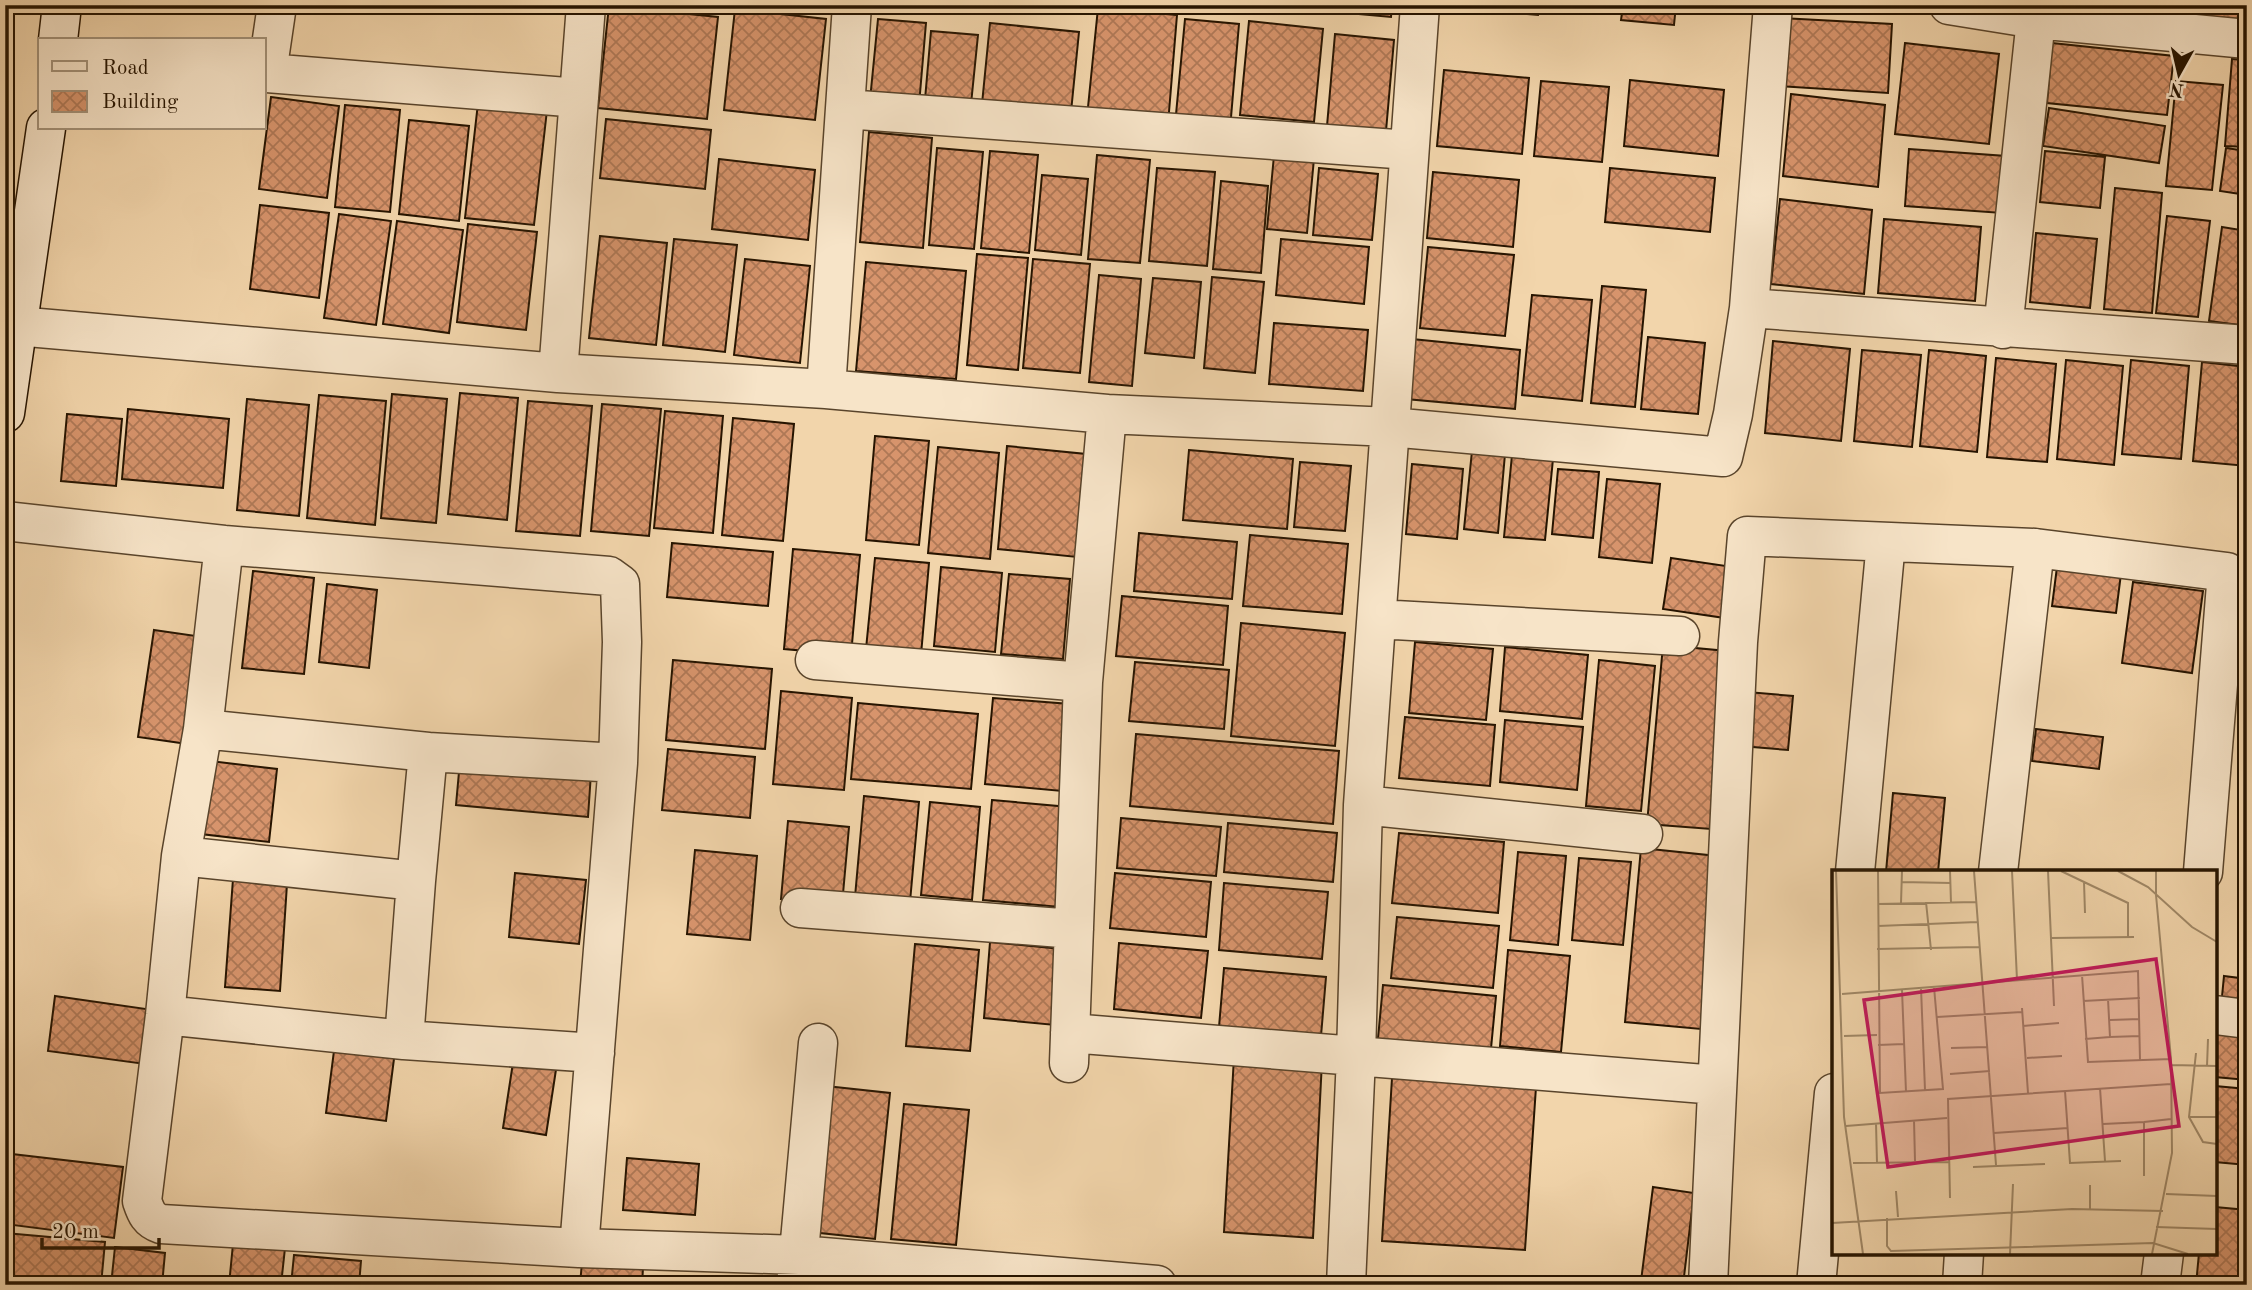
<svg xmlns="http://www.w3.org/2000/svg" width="2252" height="1290" viewBox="0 0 2252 1290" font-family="'Old Standard TT',serif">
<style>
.building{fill:url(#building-cross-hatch);stroke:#261400;stroke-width:2}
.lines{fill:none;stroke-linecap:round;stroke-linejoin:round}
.minor-casing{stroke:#59442b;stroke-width:41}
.secondary-casing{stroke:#261400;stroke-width:41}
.minor{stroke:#f7e4c8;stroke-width:38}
.secondary{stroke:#f7e4c8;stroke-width:38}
.inset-road{fill:none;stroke:#a08867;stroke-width:2}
.view{fill:#c2185b;fill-opacity:0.15;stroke:#c2185b;stroke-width:3.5}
.inset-edge{fill:none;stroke:#261400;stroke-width:3.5}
</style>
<defs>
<pattern id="building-cross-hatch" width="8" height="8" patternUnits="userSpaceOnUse" patternTransform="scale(1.75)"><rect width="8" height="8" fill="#d7946c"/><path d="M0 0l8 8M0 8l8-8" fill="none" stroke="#ae7856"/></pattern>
</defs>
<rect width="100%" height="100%" fill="#f2d5ab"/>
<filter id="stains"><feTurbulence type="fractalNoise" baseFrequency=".00286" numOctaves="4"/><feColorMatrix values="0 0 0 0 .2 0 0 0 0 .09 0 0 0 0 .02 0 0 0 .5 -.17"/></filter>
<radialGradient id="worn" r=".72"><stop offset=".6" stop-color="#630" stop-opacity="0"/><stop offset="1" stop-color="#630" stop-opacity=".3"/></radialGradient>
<path class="building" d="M 940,5 L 997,5 L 997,10 Z
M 1275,5 L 1320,5 L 1319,12 L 1274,8 Z
M 1327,5 L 1392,5 L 1391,17 L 1326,11 Z
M 1491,5 L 1539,5 L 1538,15 L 1515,13 L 1516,8 Z
M 1623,5 L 1676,5 L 1674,25 L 1621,20 Z
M 1688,5 L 1740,5 L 1740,12 L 1687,7 Z
M 2212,5 L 2247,5 L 2247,23 L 2211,18 Z
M 609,6 L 718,17 L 707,119 L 598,108 Z
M 1098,8 L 1177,15 L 1168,124 L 1087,117 Z
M 735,9 L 826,19 L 815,120 L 724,110 Z
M 1781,18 L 1892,24 L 1888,93 L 1777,86 Z
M 878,19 L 926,23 L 919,105 L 870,100 Z
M 1185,19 L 1239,24 L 1230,129 L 1175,125 Z
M 1249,21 L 1323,29 L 1314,122 L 1240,115 Z
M 990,23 L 1079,32 L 1071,112 L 982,104 Z
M 931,31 L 978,35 L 970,114 L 924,111 Z
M 1335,34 L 1394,40 L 1386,131 L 1327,126 Z
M 1905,43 L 1999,54 L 1989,144 L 1895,134 Z
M 2052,43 L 2174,56 L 2167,115 L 2047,103 Z
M 2232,59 L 2247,60 L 2247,147 L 2225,146 Z
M 1444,70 L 1529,78 L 1522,154 L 1437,146 Z
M 1630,80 L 1724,90 L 1718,156 L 1624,146 Z
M 1541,81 L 1609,87 L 1602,162 L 1534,156 Z
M 2176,81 L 2223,85 L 2212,190 L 2166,186 Z
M 1791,94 L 1885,105 L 1878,187 L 1783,176 Z
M 271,97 L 339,106 L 327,198 L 259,189 Z
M 478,103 L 547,110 L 534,225 L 465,218 Z
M 345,105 L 400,110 L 390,212 L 335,207 Z
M 2049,108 L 2165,126 L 2159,163 L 2043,146 Z
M 606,119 L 711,130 L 705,189 L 600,178 Z
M 409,120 L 469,126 L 459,221 L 399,214 Z
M 869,132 L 932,138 L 923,248 L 860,242 Z
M 1275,145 L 1315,148 L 1307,233 L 1267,229 Z
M 937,148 L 983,152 L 974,249 L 929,245 Z
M 2226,148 L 2247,151 L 2247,195 L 2220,191 Z
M 1909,149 L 2006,156 L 2002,213 L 1905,206 Z
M 990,151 L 1038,155 L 1029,253 L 981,248 Z
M 2045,151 L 2105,157 L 2100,208 L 2040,202 Z
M 1097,155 L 1150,160 L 1140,263 L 1088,259 Z
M 719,159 L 815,170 L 808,240 L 712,229 Z
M 1157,168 L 1215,172 L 1207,266 L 1149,261 Z
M 1319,168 L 1378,174 L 1372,240 L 1313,235 Z
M 1610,168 L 1715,178 L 1710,232 L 1605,222 Z
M 1433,172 L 1519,180 L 1513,247 L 1427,238 Z
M 1042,175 L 1088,179 L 1081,255 L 1035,250 Z
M 1221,181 L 1268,186 L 1261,273 L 1213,269 Z
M 2115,188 L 2162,193 L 2152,313 L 2104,309 Z
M 1780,199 L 1872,210 L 1864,294 L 1771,284 Z
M 260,205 L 329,213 L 319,298 L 250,289 Z
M 339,214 L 391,221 L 376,325 L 324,318 Z
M 2167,216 L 2210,221 L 2198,317 L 2156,313 Z
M 1884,219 L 1981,227 L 1975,301 L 1878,293 Z
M 397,221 L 463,230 L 449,333 L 383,324 Z
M 468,224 L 537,232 L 526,330 L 457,322 Z
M 2222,227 L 2247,231 L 2247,326 L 2209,321 Z
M 2036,233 L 2097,239 L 2090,308 L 2030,302 Z
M 600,236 L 667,243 L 656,345 L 589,338 Z
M 674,239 L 737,245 L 725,352 L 663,345 Z
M 1281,239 L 1369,247 L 1364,304 L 1276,295 Z
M 1428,247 L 1514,255 L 1505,336 L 1420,328 Z
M 977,254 L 1028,258 L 1018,370 L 967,365 Z
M 745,259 L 810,266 L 800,363 L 734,355 Z
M 1033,259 L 1090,264 L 1080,373 L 1023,368 Z
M 866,262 L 966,271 L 956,379 L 856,371 Z
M 1099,275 L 1141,279 L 1132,386 L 1089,382 Z
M 1212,277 L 1264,282 L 1255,373 L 1204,368 Z
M 1153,278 L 1201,282 L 1194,358 L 1145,353 Z
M 1602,286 L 1646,290 L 1635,407 L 1591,403 Z
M 1532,295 L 1592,300 L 1582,401 L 1522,395 Z
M 1274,323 L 1368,330 L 1363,391 L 1269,384 Z
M 1648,337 L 1705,343 L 1698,414 L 1641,409 Z
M 1412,339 L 1520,350 L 1515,409 L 1406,399 Z
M 1773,341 L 1850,349 L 1841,441 L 1765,433 Z
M 1862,350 L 1921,355 L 1912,447 L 1854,441 Z
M 1929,350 L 1986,356 L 1977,452 L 1920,446 Z
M 1996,358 L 2056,364 L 2047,462 L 1987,457 Z
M 2066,360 L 2123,366 L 2114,465 L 2057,459 Z
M 2131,360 L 2189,366 L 2181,459 L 2122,454 Z
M 2202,362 L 2247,367 L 2247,466 L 2193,461 Z
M 460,393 L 518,398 L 507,520 L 448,514 Z
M 392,394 L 447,399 L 436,523 L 381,518 Z
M 319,395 L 386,401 L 375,525 L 307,518 Z
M 247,399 L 309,405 L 299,516 L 237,510 Z
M 528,401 L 592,406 L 580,536 L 516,531 Z
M 602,404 L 661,409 L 649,536 L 591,531 Z
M 128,409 L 229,419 L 223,488 L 122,479 Z
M 665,411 L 723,416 L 713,533 L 654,528 Z
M 67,414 L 122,419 L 116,486 L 61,481 Z
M 733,418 L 794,424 L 783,541 L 722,535 Z
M 875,436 L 929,441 L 919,545 L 866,540 Z
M 1007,446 L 1086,454 L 1077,557 L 998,549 Z
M 938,447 L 999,453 L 990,559 L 928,553 Z
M 1189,450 L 1293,459 L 1287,529 L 1183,520 Z
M 1472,451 L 1505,454 L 1498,533 L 1464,529 Z
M 1512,455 L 1553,459 L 1545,540 L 1504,537 Z
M 1300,462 L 1351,466 L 1345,531 L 1294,527 Z
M 1412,464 L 1463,469 L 1457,539 L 1406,534 Z
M 1558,469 L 1599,472 L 1593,538 L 1552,534 Z
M 1607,479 L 1660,484 L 1652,563 L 1599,557 Z
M 1139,533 L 1237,542 L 1232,599 L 1134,591 Z
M 1250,535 L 1348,544 L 1342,614 L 1243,606 Z
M 672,543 L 773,552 L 768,606 L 667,597 Z
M 793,549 L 860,555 L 851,655 L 784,649 Z
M 875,558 L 929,563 L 921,655 L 866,649 Z
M 1671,558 L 1733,567 L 1725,618 L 1663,609 Z
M 2058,559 L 2122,566 L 2116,613 L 2052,606 Z
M 941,567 L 1002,573 L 995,652 L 934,646 Z
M 253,571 L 314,578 L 304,674 L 242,668 Z
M 1009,574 L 1070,579 L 1063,659 L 1001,654 Z
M 2133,582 L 2203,591 L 2192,673 L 2122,663 Z
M 327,584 L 377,590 L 369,668 L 319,662 Z
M 1122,596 L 1228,606 L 1223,665 L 1116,656 Z
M 1241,623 L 1345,633 L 1335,746 L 1231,736 Z
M 154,630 L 210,638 L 195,745 L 138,737 Z
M 1415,642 L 1493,649 L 1486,720 L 1409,713 Z
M 1663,645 L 1727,651 L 1711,829 L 1647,824 Z
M 1505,647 L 1588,655 L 1582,719 L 1500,711 Z
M 673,660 L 772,669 L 765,749 L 666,740 Z
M 1599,660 L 1655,666 L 1641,811 L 1586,806 Z
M 1135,662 L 1229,670 L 1224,729 L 1129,721 Z
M 781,691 L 852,698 L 844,790 L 773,784 Z
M 1747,692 L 1793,696 L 1788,750 L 1741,746 Z
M 993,698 L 1070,704 L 1062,791 L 985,784 Z
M 858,703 L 978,714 L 971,789 L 851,779 Z
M 1405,717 L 1495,725 L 1490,786 L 1399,778 Z
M 1505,720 L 1583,727 L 1577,790 L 1500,782 Z
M 2036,729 L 2103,737 L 2099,769 L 2032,761 Z
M 1136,734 L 1339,751 L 1333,824 L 1130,806 Z
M 668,749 L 755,757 L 750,818 L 662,810 Z
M 210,761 L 277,769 L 269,842 L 201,834 Z
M 460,761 L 591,773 L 588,817 L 456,805 Z
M 1893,793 L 1945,798 L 1938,872 L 1886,872 Z
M 864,796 L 919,802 L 910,902 L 855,897 Z
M 992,800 L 1069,807 L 1060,907 L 983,900 Z
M 930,802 L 980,807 L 972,900 L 921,895 Z
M 2247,807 L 2247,875 L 2240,875 Z
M 1121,818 L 1221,827 L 1216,876 L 1117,868 Z
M 788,821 L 849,827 L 842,905 L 781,899 Z
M 1228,823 L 1337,833 L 1333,882 L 1224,872 Z
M 1399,833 L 1504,842 L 1498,913 L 1392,903 Z
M 1641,848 L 1717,856 L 1701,1029 L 1625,1022 Z
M 695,850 L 757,856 L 750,940 L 687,934 Z
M 1518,852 L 1566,856 L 1558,945 L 1510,940 Z
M 1579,858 L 1631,862 L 1623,945 L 1572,940 Z
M 515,873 L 586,880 L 579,944 L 509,937 Z
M 1115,873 L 1211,882 L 1206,937 L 1110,928 Z
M 233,879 L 287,884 L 280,991 L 225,987 Z
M 1224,883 L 1328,892 L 1322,959 L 1219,950 Z
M 1397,917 L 1499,926 L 1493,988 L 1391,978 Z
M 990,942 L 1062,949 L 1055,1025 L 984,1018 Z
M 1119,943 L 1208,951 L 1201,1018 L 1114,1009 Z
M 915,944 L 979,950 L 970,1051 L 906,1046 Z
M 1508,950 L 1570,956 L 1561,1052 L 1500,1046 Z
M 1224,968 L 1326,977 L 1321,1036 L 1219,1027 Z
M 2224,976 L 2247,979 L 2247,1009 L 2221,1007 Z
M 1383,985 L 1496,996 L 1490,1059 L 1377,1049 Z
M 55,996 L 153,1010 L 145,1064 L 48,1051 Z
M 2216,1021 L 2247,1024 L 2247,1080 L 2215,1077 Z
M 335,1043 L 395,1051 L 386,1121 L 326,1113 Z
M 514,1056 L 557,1063 L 546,1135 L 503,1128 Z
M 1234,1057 L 1322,1061 L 1313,1238 L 1224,1232 Z
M 1392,1078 L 1536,1087 L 1525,1250 L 1382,1241 Z
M 826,1086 L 890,1093 L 875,1239 L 811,1232 Z
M 2215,1086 L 2247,1089 L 2247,1165 L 2215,1162 Z
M 904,1104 L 969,1110 L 956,1245 L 891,1239 Z
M 12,1154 L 123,1167 L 114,1238 L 5,1224 Z
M 627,1158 L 699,1164 L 695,1215 L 623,1210 Z
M 1653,1187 L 1694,1193 L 1683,1285 L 1641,1281 Z
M 2215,1207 L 2247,1210 L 2247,1285 L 2196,1285 L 2199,1253 L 2215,1253 Z
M 5,1233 L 105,1242 L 101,1285 L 5,1285 Z
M 233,1244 L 285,1248 L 281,1285 L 229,1285 Z
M 115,1247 L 165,1253 L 162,1285 L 111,1285 Z
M 294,1255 L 361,1261 L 359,1285 L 291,1285 Z
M 582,1262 L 643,1268 L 642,1285 L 580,1285 Z
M 170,1278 L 227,1284 L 227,1285 L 170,1285 Z"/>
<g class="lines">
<defs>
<path id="minor" d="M 277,5 L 267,73 L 579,98
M 1949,5 L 2036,19 L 2247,39
M 845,109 L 1409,150
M 1749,308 L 2247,345
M 16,326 L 558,373 L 826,389 L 1107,414 L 1390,427 L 1723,457 L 1733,414 L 1749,308 L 1773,5
M 2003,329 L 2036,19
M 558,373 L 586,5
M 826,389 L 852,5
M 5,521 L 224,545 L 609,576 L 620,584 L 622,642 L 618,763 L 579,1248
M 224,545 L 203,729 L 181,856 L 165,1015 L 142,1201 C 146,1213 149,1220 161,1224 L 579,1248 L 799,1255 L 1157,1285
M 1377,619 L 1680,636
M 815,660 L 1083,682
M 203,729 L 428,752 L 416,881 L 404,1040
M 428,752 L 618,763
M 1363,805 L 1643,834
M 181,856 L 416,881
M 1855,872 L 1886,542
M 1998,872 L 2035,548
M 800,908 L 1074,929
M 165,1015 L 404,1040 L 595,1053
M 2215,1015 L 2247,1019
M 1070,1033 L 1717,1085
M 1069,1063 L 1083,682 L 1107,414
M 796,1285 L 818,1043
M 1346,1285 L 1356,1056 L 1363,805 L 1420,5
M 1708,1285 L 1738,642 L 1747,536 L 2035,548 L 2227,572 L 2203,872
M 1816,1285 L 1834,1093
M 1962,1285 L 1964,1253
M 2160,1285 L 2164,1253"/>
<path id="secondary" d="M 58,40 L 62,5
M 5,413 L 46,128"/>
</defs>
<use href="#minor" class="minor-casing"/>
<use href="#secondary" class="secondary-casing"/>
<use href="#minor" class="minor"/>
<use href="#secondary" class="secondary"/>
</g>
<g transform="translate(1832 870)">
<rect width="385" height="385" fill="#f2d5ab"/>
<path class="inset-road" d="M 4,1 L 12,247 L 31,384M 46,1 L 48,223 L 111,219 L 102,117M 118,1 L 119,33M 142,1 L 164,295M 180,1 L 185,110M 216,1 L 222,136M 229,1 L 296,33 L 296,67M 286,1 L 316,17 L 360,57 L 385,72M 324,1 L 324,25M 69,12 L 119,13M 252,12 L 253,43M 94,32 L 99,80M 69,33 L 70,1M 46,34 L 144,32M 46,56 L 145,52M 219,68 L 302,67M 45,79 L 147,77M 250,105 L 256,192 L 339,189M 89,118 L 93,220M 70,120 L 74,222M 10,124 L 306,101 L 308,190M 276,129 L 278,167 L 308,166M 251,131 L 308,128M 190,138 L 196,223M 105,147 L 190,142M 278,150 L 308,149M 191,156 L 227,153M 12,166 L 45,165M 253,169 L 278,167M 46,175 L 72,174M 119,178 L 156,177M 364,183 L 357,247 L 371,272 L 385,274M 195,188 L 230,186M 339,195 L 385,196M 375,196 L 376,169M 118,204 L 158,201M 268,218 L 273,291M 233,221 L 238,293 L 289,291M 357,247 L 385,247M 82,250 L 83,291M 312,252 L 339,249M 44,253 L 45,293M 271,254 L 312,252 L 312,306M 14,256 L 115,248M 162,263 L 236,258M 21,293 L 118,292M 141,297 L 213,294M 64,321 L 66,347M 334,324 L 385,326M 118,328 L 116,229 L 339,214M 258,339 L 258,315M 55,348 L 55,376 L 59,381 L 321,373 L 356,384M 0,353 L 240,339 L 331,341M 324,357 L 385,359M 178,384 L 181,314M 320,384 L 340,283 L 339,189 L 324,25"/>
<path class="view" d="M 324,89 L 347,256 L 56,297 L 32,130 Z"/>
<rect width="385" height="385" class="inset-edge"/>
</g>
<rect width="2252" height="1290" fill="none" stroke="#f2d5ab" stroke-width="28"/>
<rect x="7" y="7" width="2238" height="1276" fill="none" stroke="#261400" stroke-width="3.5"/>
<rect x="14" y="14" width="2224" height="1262" fill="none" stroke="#261400" stroke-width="2"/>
<rect x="38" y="38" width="228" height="91" fill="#f7e4c8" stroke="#a39178" stroke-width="2"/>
<rect x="52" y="61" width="35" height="10" fill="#f7e4c8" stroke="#a39178" stroke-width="2"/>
<text x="102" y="74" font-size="21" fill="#261400">Road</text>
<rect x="52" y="91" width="35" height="21" fill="url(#building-cross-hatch)" stroke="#a39178" stroke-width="2"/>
<text x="102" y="108" font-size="21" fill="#261400">Building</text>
<g transform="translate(2179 74) rotate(188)" stroke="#f7e4c8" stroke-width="5" paint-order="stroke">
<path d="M0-5L12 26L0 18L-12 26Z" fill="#261400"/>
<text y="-10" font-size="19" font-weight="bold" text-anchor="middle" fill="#261400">N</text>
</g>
<path d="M42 1238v10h117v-10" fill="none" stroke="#261400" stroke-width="3.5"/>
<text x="52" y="1238" font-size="21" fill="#261400" stroke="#f7e4c8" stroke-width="5" paint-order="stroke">20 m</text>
<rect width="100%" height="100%" filter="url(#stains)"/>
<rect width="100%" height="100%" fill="url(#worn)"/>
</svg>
